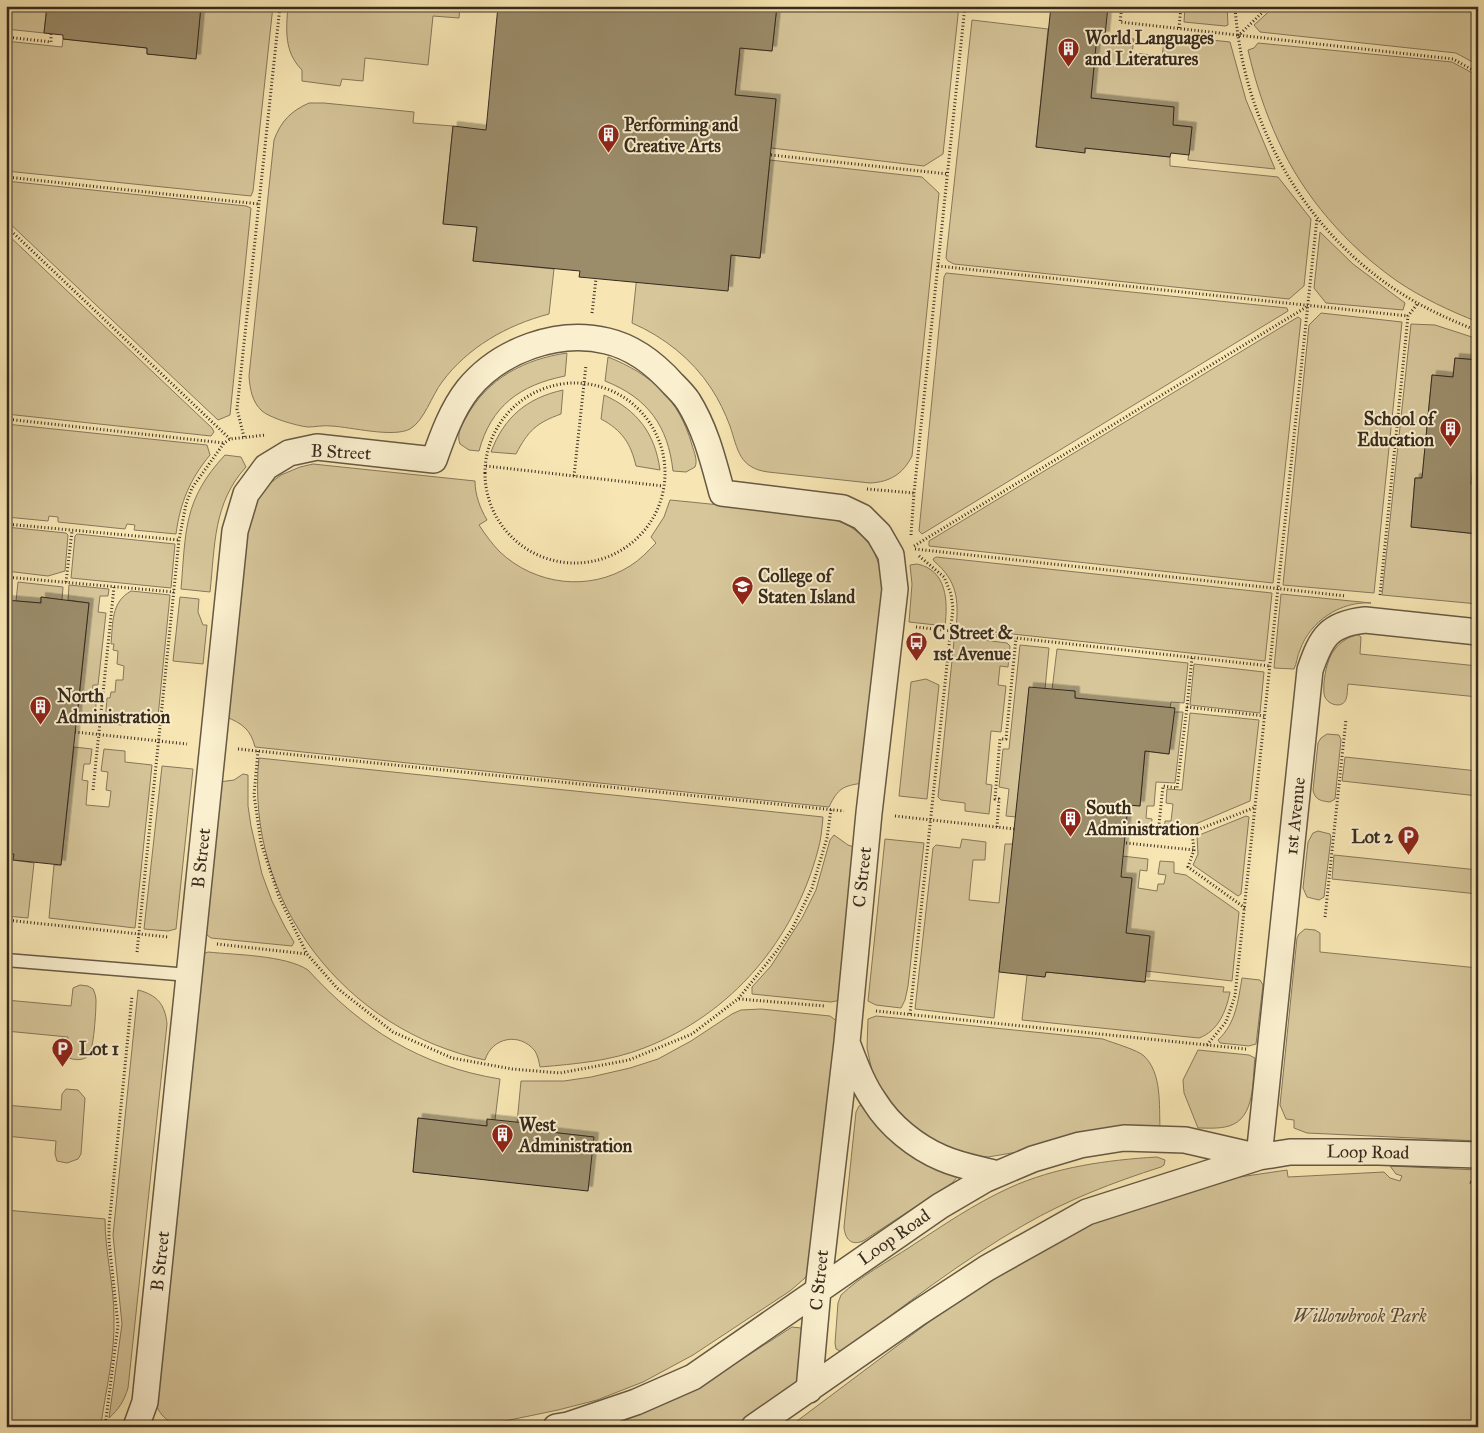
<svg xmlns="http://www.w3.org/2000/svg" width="1484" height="1433" viewBox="0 0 1484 1433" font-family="'IM FELL Great Primer',serif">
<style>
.green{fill:#d6c69a;stroke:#86785c}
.building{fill:#9b8c6b;stroke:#372a1e;filter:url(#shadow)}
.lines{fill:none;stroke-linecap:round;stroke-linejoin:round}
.lane-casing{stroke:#675943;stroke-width:15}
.street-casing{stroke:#675943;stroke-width:28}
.path{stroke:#372a1e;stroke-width:3;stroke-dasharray:1 2.5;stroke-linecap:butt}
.lane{stroke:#faefce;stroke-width:12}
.street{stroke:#faefce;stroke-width:25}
.labels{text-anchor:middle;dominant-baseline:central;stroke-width:4;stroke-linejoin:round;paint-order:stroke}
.poi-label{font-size:18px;font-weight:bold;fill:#372a1e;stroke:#faefce;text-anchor:start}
.street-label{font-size:18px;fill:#372a1e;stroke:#faefce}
.park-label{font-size:18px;font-style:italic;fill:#5f513d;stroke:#faefce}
</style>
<defs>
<filter id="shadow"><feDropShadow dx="4.5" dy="-4.5" stdDeviation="0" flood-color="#0004"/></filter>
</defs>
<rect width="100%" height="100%" fill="#f7e6b3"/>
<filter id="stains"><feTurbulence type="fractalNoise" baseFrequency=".004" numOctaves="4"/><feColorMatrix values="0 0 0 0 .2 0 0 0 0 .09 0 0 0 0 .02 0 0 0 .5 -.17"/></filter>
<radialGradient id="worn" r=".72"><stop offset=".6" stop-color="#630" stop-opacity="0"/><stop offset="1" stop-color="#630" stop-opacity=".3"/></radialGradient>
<path class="green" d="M 6,6 L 47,6 L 44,33 L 6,29 Z
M 201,6 L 273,6 L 253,191 L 251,196 L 6,171 L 6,41 L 62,47 L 63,39 L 147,48 L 147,54 L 196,58 Z
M 288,6 L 460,6 L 459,18 L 433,16 L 428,65 L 365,58 L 363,81 L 342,79 L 340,86 L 302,81 L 302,70 C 284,52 286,30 288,6 Z
M 777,6 L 959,6 L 943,154 L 924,166 L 771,148 L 776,99 L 735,95 L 740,54 L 736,48 L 772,51 Z
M 1185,6 L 1227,6 L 1228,25 L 1225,26 L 1184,22 Z
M 1275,6 L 1478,6 L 1478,65 L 1456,53 L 1260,32 L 1254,25 Z
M 972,20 L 1048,29 L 1036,147 L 1085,152 L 1085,148 L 1170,157 L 1170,166 L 1278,177 L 1311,219 L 1304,286 L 1289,299 L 954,264 L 948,261 L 946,258 Z
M 1097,35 L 1134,39 L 1132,53 L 1162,56 L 1165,35 L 1230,42 L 1246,100 L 1275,169 L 1188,160 L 1192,127 L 1176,125 L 1172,127 L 1174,107 L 1091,98 Z
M 1258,43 L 1452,62 L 1478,76 L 1478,322 C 1450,311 1422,298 1397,281 C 1347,246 1303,196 1278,140 C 1265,112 1255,81 1248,50 L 1254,48 Z
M 309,103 L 324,103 L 414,112 L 413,123 L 453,126 L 443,223 L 477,227 L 473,261 L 554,269 L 549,314 C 507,325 468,347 442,382 C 432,395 424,421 410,429 C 393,438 351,427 331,426 C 323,425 316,427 308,427 C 297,426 270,418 262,411 C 252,402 250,389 249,376 L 274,140 C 281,121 291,111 309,103 Z
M 770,160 L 922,177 L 939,193 L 912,456 C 903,474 890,482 870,483 L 768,472 C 739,468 738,450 730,426 C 725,413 719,400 711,388 C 692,359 664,337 632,323 L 637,275 L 728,290 L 731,255 L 760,258 Z
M 6,181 L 246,206 L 251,208 L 230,415 L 218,420 L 6,220 Z
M 1320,232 L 1353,264 L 1405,303 L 1403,310 L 1326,303 L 1314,288 Z
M 6,233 L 212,428 L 214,432 L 211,436 L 6,414 Z
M 946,273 L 1287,308 L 1288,311 L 922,534 L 919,531 L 944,277 Z
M 1321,313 L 1402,322 L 1374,593 L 1283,585 L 1309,325 Z
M 1298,317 L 1301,319 L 1273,583 L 929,546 L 929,541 Z
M 1411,324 L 1435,325 L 1478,339 L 1478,360 L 1455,358 L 1453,377 L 1432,375 L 1422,478 L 1415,478 L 1411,527 L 1478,534 L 1478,604 L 1382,595 Z
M 567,353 L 565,376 C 520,385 491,406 479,451 L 469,450 L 460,444 C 456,434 462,425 467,416 C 488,378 525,359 567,353 Z
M 608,357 C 651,374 679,399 692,445 C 694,452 698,460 695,467 L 686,472 L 673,471 C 668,426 648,398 605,381 Z
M 563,390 L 561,414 C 536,423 528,431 516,454 L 491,452 C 504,417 527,398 563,390 Z
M 604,395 C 637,410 655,433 660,470 L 636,466 C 631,444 622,430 601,419 Z
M 6,424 L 207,445 L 210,455 C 190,479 180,503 176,534 L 134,530 L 135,525 L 127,524 L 125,529 L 58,522 L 58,517 L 49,516 L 48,521 L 6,517 Z
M 225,455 L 241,457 L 246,467 C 213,503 215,546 210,592 L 181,589 C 186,531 183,500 225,455 Z
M 313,464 L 475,481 C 475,495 480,508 487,520 L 479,525 C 485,534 492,544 500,552 C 535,585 589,592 630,566 C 640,560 648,551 656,543 L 651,537 L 664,517 L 670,500 C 701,503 731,506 762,510 C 790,513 831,512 855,530 C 876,545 882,569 883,594 L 863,783 C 843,786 838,788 829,807 L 255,747 C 251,730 242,723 226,717 L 244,537 L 254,504 L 265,487 L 281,475 L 300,467 Z
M 6,527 L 66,533 L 68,535 L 65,571 L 48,576 L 6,571 Z
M 77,534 L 175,544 L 171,588 L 71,578 L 75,536 Z
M 936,557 L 1272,593 L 1265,661 L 956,628 C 959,599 957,581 934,561 L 933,559 Z
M 917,564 C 947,570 948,601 945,626 L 909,622 L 912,584 L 910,565 Z
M 18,582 L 63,587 L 62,600 L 41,597 L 41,603 L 16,601 Z
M 69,585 L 109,589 L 108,596 L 100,596 L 98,612 L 106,613 L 98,685 L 93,685 L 91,703 L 96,704 L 95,721 L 77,719 L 89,603 L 68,600 Z
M 131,591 L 170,595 L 158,717 L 131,714 L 130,723 L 122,722 L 122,725 L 105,723 L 107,698 L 110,698 L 111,692 L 115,692 L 116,680 L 123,680 L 124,666 L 117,664 L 118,651 L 113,650 L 114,644 L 111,644 C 113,623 111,602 131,591 Z
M 1281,594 L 1371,603 C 1341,601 1310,621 1300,650 C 1297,656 1297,663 1294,669 L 1274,668 Z
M 180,597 L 199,599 L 198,612 L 203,625 L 207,625 L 203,664 L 173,661 Z
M 1357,634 L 1361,637 L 1360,654 L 1478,666 L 1478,697 L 1348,684 C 1347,688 1348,695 1346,699 C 1343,709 1328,705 1325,697 C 1323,693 1324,687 1324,682 C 1327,658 1333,643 1357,634 Z
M 959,637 L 1007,643 L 1010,646 L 1008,667 L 1000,666 L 998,685 L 1006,686 L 1001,732 L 991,731 L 986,784 L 992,785 L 989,814 L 965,811 L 965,803 L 941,800 L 938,797 L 954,641 Z
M 1020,645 L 1049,648 L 1045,689 L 1029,688 L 1016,817 L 1006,816 L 1009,789 L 999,787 L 1003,749 L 1009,749 Z
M 1057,649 L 1188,663 L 1184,703 L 1171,702 L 1170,708 L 1075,698 L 1075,691 L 1052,690 Z
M 1194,664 L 1264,672 L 1260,713 L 1190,705 Z
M 926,679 L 939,685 L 927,799 L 899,796 L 911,682 Z
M 1174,712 L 1183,712 L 1175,783 L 1156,782 L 1154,806 L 1147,806 L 1146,818 L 1152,819 L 1151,830 L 1125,827 L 1127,805 L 1140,806 L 1145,751 L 1169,754 Z
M 1190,713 L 1259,720 L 1250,801 L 1191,826 L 1179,825 L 1178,835 L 1164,833 L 1165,821 L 1171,821 L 1173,804 L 1166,803 L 1167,789 L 1182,790 Z
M 1327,734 L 1339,735 L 1341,740 L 1335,799 L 1330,802 C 1321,801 1315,800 1313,790 L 1318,743 L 1321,738 Z
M 74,747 L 92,749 L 90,764 L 84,764 L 82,780 L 88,781 L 86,805 L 109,807 L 111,791 L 106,790 L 108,772 L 101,771 L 104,749 L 125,751 L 125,762 L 152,765 L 135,928 L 49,918 L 54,865 L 61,865 Z
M 1345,757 L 1478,771 L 1478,796 L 1342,781 Z
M 259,758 L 823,817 C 822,828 821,840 818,850 C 794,940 732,1014 644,1048 C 611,1061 575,1064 540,1067 C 539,1062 538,1056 535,1051 C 520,1032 492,1037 485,1060 C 346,1031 244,902 259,758 Z
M 162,766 L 193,769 L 176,929 L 168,931 L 144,929 Z
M 243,774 L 248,775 L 248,806 L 251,826 L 262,874 L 272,901 L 285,927 L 294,942 L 292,946 L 211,938 L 203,932 L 219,782 L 234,780 Z
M 1246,816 L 1249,817 L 1241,894 L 1238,896 L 1193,865 L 1198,854 L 1197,836 Z
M 1318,831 L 1330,834 L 1331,838 L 1324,897 L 1319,900 L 1307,897 L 1303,888 L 1308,842 L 1313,833 Z
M 834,835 L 848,845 L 857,848 L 841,1000 L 831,1002 L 752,994 L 752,987 L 771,966 L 802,918 L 816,890 L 830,840 Z
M 885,839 L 924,843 L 908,986 L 905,1000 L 901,1008 L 876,1005 L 868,1001 Z
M 962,839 L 986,842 L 985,860 L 973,860 L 969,900 L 999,903 L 1005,844 L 1013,844 L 994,1018 L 915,1009 L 933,848 L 936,845 L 960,848 Z
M 6,854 L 14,854 L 13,860 L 34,863 L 28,918 L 6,916 Z
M 1334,855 L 1478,870 L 1478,894 L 1332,879 Z
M 1122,856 L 1148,859 L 1147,871 L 1140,870 L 1138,888 L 1157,891 L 1158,884 L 1164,884 L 1166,875 L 1158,874 L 1160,861 L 1174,862 L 1174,873 L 1186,875 L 1239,912 L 1232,981 L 1146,971 L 1150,936 L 1126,933 L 1132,879 L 1120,877 Z
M 1305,929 L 1315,930 L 1320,933 L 1320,952 L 1478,968 L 1478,1141 L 1307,1133 L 1294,1128 L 1294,1120 L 1286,1119 L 1280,1105 L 1297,938 L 1299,934 Z
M 208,952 C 236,955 285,955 308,970 C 362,1029 420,1066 500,1079 L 495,1120 L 487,1120 L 487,1126 L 418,1118 L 413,1172 L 587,1190 L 593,1137 L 524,1129 L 525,1123 L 517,1123 L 521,1081 L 564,1081 L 591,1077 L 630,1068 L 658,1059 L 691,1041 L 732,1014 L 741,1010 L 761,1009 L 830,1016 L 838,1022 L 810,1270 L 805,1278 L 790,1291 L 693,1355 L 643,1382 L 597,1400 L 558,1410 L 505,1421 L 431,1427 L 190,1426 C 172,1425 163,1421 155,1403 L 200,955 Z
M 1046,972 L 1145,982 L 1146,980 L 1224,987 L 1223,992 L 1230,992 C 1226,1012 1218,1031 1199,1038 L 1022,1020 L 1027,975 L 1045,977 Z
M 1242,978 L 1260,980 L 1263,985 L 1256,1044 L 1249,1046 L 1220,1043 L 1218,1040 C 1236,1023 1238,1001 1242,978 Z
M 80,985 L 88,986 L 93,989 C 95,993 96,997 96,1001 C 96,1010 94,1051 88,1056 C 83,1061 74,1060 69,1058 L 67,1052 L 68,1037 L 6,1031 L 6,1000 L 71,1006 L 73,988 Z
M 138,990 C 157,995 165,1004 167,1024 L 128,1388 C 124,1401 119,1409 109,1418 L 122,1324 L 113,1235 Z
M 876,1016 L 1103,1039 C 1113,1043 1138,1050 1144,1056 C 1162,1073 1159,1105 1160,1128 L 988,1157 L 972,1155 L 938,1145 L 904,1123 L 879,1089 L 872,1071 L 867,1048 L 868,1019 Z
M 1198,1050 L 1249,1055 L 1255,1058 C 1252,1080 1256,1118 1229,1126 C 1219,1129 1208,1128 1198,1128 L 1184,1093 L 1183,1080 Z
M 66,1089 L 78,1090 L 85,1098 L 81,1154 L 78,1159 L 67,1163 L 57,1161 L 55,1154 L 56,1141 L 6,1136 L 6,1105 L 61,1110 L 62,1094 Z
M 861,1105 L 864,1105 L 959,1175 L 952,1183 L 863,1241 C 851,1246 845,1239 844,1227 L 856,1112 L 859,1106 Z
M 1157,1157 L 1165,1160 L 1164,1165 L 1161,1167 C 1114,1182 1067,1200 1024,1225 C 961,1261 903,1306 846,1350 L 840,1351 L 836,1349 L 835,1343 L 838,1303 L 841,1295 C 861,1276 887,1262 910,1247 C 942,1226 974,1204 1009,1188 C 1055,1167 1107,1160 1157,1157 Z
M 1390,1166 L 1478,1170 L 1478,1427 L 789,1427 L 953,1304 L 990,1278 L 1105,1216 L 1226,1179 L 1287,1170 L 1288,1177 L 1384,1172 L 1390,1178 L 1400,1181 L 1402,1176 L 1396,1174 Z
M 6,1210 L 105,1219 C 105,1252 114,1285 114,1318 C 115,1354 106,1389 101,1424 L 94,1427 L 6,1427 Z
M 792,1327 L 801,1328 L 803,1332 L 800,1374 L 796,1383 L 740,1427 L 610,1427 L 678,1397 L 713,1378 Z"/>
<path class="building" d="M 47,6 L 201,6 L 196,59 L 147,54 L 147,48 L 63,39 L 63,35 L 44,33 Z
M 498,6 L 777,6 L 772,51 L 740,48 L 735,95 L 776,99 L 760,258 L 731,255 L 728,291 L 579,277 L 580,271 L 473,261 L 477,227 L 443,224 L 453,126 L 486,130 Z
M 1051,6 L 1108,6 L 1105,36 L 1097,35 L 1091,98 L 1174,107 L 1173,125 L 1192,127 L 1189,155 L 1171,153 L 1170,157 L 1085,148 L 1085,153 L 1036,147 Z
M 1455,358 L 1478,360 L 1478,418 L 1471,484 L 1478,484 L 1478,534 L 1411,527 L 1415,478 L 1422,478 L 1432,375 L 1453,377 Z
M 41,597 L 89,603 L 61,865 L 13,860 L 14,854 L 6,854 L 6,600 L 41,603 Z
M 1029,687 L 1075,691 L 1075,698 L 1175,708 L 1169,754 L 1145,751 L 1140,806 L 1128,805 L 1121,877 L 1132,878 L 1126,933 L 1150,936 L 1145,982 L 1046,972 L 1045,977 L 999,972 Z
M 418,1118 L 487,1126 L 487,1119 L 525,1123 L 524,1129 L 594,1137 L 588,1191 L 413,1172 Z"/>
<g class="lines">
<defs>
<path id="lane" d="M 6,960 L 189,975"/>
<path id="street" d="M 847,1043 C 855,1063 862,1084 875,1102 C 890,1126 916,1147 942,1158 C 960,1166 979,1169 998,1174
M 1259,1157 L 1310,670 C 1321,637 1329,624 1365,620 L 1478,632
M 136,1427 L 145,1402 L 235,531 L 246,494 L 266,467 L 289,453 L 317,447 L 434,460 C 442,437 452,409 468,389 C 500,350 558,329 607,341 C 633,347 656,365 673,384 C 678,389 684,395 688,401 C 706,430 713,460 722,493 L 843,508 L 862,517 L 879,534 L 891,555 L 895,589 L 869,813 L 847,1042 L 818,1290 L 809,1390
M 556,1427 L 568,1425 L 636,1402 L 693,1377 L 940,1206 L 986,1179 L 1033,1159 L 1080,1145 L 1124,1138 L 1185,1140 L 1259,1157
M 754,1427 L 918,1313 L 987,1268 L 1087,1212 L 1259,1157 L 1290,1152 L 1378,1152 L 1478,1155"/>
</defs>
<use href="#lane" class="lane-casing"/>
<use href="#street" class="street-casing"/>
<path class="path" d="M 1122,6 L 1120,22 L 1453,59 L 1478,73
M 1235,6 C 1242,120 1303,230 1399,292 C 1424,308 1450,320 1478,331
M 1179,28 L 1181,6
M 1238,36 L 1269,6
M 6,37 L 51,42 L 51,34
M 771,155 L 948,174
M 6,177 L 259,204
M 6,226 L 230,439
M 938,266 L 1408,316
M 592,313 L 596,279
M485 473a90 90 0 1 1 180 0a90 90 0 1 1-180 0Z
M 6,419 L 224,443
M 244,437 L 237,409 L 280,6
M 486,466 L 663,486
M 574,476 L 586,365
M 867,489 L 914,493
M 6,524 L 179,540
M 911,535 L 914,493 L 965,6
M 914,546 L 1308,306
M 915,549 L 1346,596
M 6,577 L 174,592
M 66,582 L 72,531
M 1380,595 L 1408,316 L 1418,303
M 916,627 L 1270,666
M 1192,658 L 1187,707 L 1265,716
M 75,732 L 187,744
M 238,749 L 844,811
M 258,751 L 254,795 L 261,843 L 279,897 L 307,954 L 337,988 L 393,1032 L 452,1058 L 512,1069 L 560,1073 L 629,1060 L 692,1034 L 738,999 L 776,952 L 792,929 L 812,888 L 827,838 L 831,809
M 93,790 L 114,587
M 895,816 L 1015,829
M 997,827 L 999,799 L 995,799 L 1000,739 L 1006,739 L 1016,638
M 1158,834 L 1163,786 L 1177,788 L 1187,707
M 1126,843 L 1194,850
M 1245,908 L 1188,867 L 1194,850 L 1192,832 L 1256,807
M 1325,917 L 1346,719
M 6,920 L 168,937
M 217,944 L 307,954
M 137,952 L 179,540 L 186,504 L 192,488 L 224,443 L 230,439 L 266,435
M 739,999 L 825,1006
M 876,1011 L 1246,1049
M 910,1014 L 953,608 L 951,594 L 944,577 L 918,555
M 1207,1045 L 1226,1022 L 1235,996 L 1317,218
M 1470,1182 L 1478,1185
M 105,1427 L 118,1325 L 109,1241 L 109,1226 L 132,996"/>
<use href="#lane" class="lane"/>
<use href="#street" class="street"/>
</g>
<defs>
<symbol id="building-pin" viewBox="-11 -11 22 30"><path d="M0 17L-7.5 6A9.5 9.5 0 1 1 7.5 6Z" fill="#8f2418" stroke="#faefce"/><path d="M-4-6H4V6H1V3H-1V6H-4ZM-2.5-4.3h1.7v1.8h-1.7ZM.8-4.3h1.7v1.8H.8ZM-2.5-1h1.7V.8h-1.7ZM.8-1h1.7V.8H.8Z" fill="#fff"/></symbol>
<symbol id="university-pin" viewBox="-11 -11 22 30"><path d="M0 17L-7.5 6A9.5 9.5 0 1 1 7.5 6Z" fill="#8f2418" stroke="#faefce"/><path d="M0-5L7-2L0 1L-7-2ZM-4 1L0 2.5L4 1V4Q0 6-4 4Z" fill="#fff"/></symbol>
<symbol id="bus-pin" viewBox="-11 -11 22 30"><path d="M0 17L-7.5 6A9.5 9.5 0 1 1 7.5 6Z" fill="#8f2418" stroke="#faefce"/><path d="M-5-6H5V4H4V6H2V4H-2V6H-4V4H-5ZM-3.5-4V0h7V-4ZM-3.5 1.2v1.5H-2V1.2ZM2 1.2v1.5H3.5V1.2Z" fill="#fff"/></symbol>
<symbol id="parking-pin" viewBox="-11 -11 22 30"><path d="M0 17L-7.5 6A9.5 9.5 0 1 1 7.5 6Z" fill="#8f2418" stroke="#faefce"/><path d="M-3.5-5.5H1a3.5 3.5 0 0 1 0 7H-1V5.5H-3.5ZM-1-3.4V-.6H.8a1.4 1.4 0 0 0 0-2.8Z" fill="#fff"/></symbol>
</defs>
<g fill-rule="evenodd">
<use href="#building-pin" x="1056" y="36" width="25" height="34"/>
<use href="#building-pin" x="596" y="122" width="25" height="34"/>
<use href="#building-pin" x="1438" y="416" width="25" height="34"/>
<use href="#university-pin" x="730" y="574" width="25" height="34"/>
<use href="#bus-pin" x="904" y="630" width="25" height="34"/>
<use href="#building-pin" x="28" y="694" width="25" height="34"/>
<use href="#building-pin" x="1058" y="806" width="25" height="34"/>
<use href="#parking-pin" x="1396" y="824" width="25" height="34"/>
<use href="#parking-pin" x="50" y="1036" width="25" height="34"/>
<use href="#building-pin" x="490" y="1122" width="25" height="34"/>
</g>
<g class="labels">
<g class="poi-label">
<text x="1085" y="38">World Languages<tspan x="1085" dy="21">and Literatures</tspan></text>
<text x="624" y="125">Performing and<tspan x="624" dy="21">Creative Arts</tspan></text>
<text x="1434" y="419" text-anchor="end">School of<tspan x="1434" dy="21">Education</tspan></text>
<text x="758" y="576">College of<tspan x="758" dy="21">Staten Island</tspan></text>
<text x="933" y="633">C Street &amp;<tspan x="933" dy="21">1st Avenue</tspan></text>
<text x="57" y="696">North<tspan x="57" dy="21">Administration</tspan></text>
<text x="1086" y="808">South<tspan x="1086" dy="21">Administration</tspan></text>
<text x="1393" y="837" text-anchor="end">Lot 2</text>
<text x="79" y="1049">Lot 1</text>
<text x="519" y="1125">West<tspan x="519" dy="21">Administration</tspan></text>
</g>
<g class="street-label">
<text transform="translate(341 452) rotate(3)">B Street</text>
<text transform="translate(1295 816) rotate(-84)">1st Avenue</text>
<text transform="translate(201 858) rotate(-84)">B Street</text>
<text transform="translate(862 877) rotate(-84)">C Street</text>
<text transform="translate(1368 1152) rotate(1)">Loop Road</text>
<text transform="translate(894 1237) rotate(-35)">Loop Road</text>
<text transform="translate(160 1261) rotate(-84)">B Street</text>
<text transform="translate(819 1280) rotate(-84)">C Street</text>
</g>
<g class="park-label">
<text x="1360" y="1316">Willowbrook Park</text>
</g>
</g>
<rect width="1484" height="1433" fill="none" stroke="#f7e6b3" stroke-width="25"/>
<rect x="8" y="8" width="1469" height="1418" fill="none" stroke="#372a1e" stroke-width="2.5"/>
<rect x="12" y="12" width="1459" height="1408" fill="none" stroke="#372a1e"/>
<rect width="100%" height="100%" filter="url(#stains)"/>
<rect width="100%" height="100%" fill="url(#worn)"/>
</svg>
